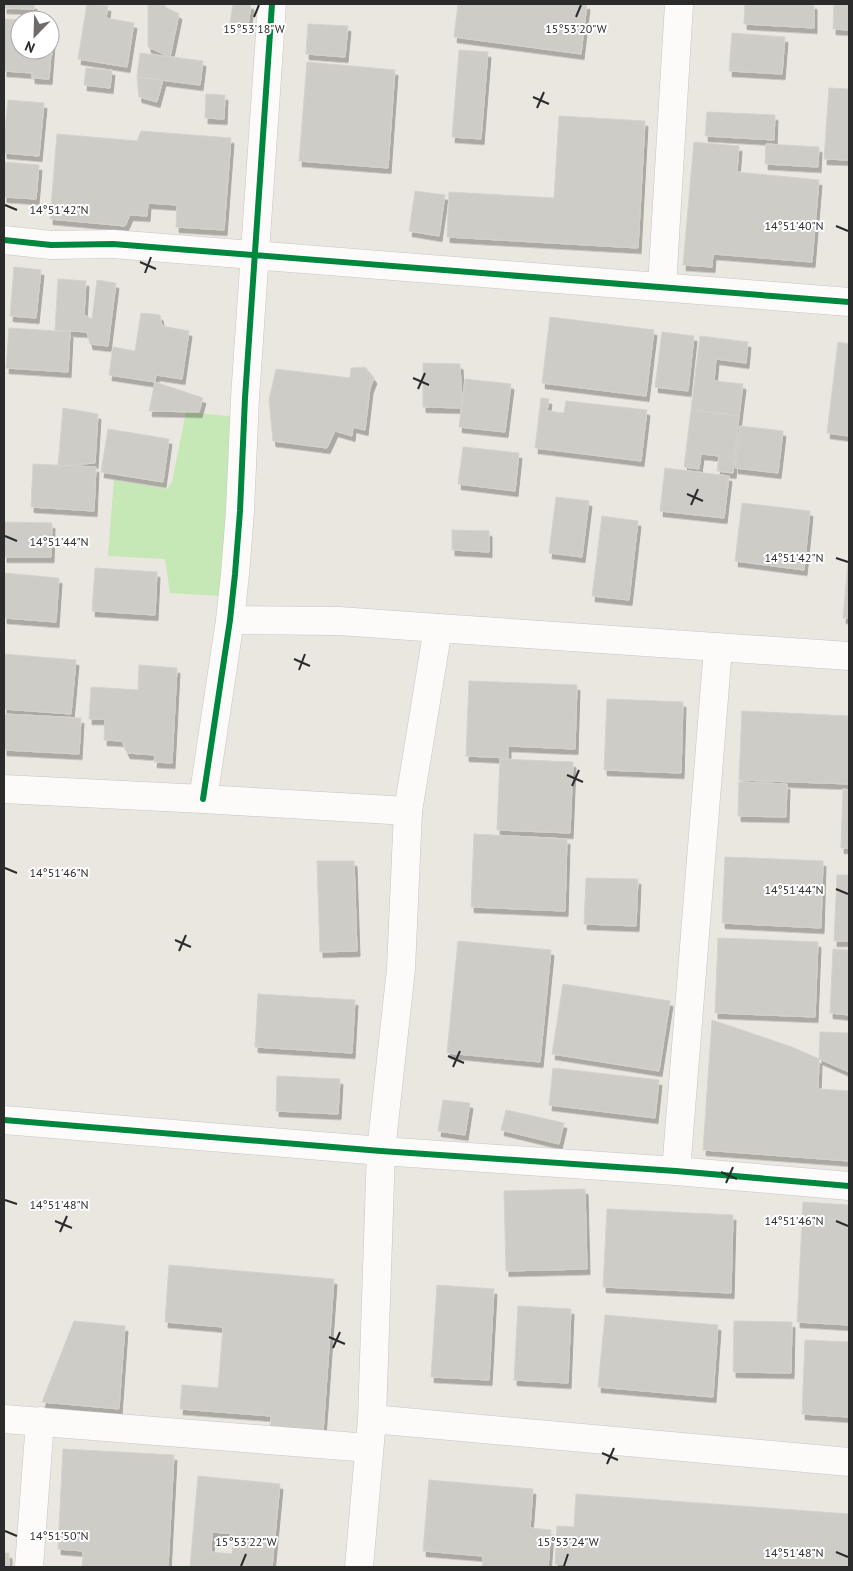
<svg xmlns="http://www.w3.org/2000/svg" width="853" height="1571" viewBox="0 0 853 1571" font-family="'PT Sans',sans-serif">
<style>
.green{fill:#c6e7b6}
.building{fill:#ceccc7;stroke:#d5d2cc;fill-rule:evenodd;filter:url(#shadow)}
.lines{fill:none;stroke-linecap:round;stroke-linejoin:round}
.street-casing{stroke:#c7c5c6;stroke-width:29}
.secondary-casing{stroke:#c7c5c6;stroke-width:29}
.street{stroke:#fcfbfa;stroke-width:28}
.secondary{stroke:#fcfbfa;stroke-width:28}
.cycleway-casing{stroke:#fff;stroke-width:9}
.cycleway{stroke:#00873e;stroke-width:6}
.ticks{fill:none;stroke:#2b2b2b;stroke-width:2}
.ticks-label{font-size:12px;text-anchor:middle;fill:#2b2b2b;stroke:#fff;stroke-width:4;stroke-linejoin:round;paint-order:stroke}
</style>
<defs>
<filter id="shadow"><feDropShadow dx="3" dy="5.5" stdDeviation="0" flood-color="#0004"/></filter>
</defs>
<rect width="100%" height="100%" fill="#eae6e0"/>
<path class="green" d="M 186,412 L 240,417 L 222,596 L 170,593 L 165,559 L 108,556 L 114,480 L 167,489 L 172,482 Z"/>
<path class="building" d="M 4,4 L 34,4 L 34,9 L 4,8 Z
M 87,4 L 108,6 L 106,18 L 134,23 L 127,67 L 78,59 Z
M 148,4 L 165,4 L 165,7 L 179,14 L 170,57 L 148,47 Z
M 233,4 L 251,4 L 248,26 L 230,23 Z
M 458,4 L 587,4 L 581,54 L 454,37 Z
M 745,4 L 814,4 L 814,28 L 744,24 Z
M 834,4 L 849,4 L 849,30 L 833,29 Z
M 4,19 L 20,20 L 20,50 L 50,50 L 50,41 L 52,41 L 49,79 L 32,78 L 32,73 L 4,71 Z
M 308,24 L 348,26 L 345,57 L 306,54 Z
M 732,33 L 785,37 L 782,74 L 729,71 Z
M 459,50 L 488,52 L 481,139 L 452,137 Z
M 140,53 L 203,61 L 200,85 L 137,77 Z
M 307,62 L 395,70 L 388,168 L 299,161 Z
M 86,68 L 112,70 L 110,88 L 84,85 Z
M 137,77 L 163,80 L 157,102 L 139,97 Z
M 829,88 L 849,89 L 849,160 L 824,159 Z
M 206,94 L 225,95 L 224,119 L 205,118 Z
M 8,100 L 44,103 L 39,156 L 4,153 L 4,129 L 5,129 Z
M 707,112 L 775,115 L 774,140 L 705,136 Z
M 559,116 L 645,121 L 638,248 L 447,237 L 449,192 L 554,198 Z
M 141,131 L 231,138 L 224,230 L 176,227 L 177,205 L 148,203 L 147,216 L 130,215 L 125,226 L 50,219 L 57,134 L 137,141 Z
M 694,142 L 739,146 L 737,172 L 819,180 L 812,262 L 713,254 L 712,267 L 683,265 Z
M 766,144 L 819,147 L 818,167 L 765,164 Z
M 4,162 L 39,165 L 36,199 L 4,197 Z
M 415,191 L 445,195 L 439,236 L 409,231 Z
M 14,267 L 41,270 L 36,318 L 10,316 Z
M 58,279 L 86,281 L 84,315 L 92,319 L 97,280 L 116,283 L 108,346 L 90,344 L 87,332 L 55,330 Z
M 141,313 L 160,315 L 162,326 L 189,331 L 182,379 L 156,375 L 155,382 L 109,375 L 113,347 L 135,351 Z
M 550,317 L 654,330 L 646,396 L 542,383 Z
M 9,328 L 70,332 L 68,372 L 6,368 Z
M 662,332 L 694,336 L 688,391 L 655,387 Z
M 700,336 L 748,342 L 746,363 L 716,359 L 714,381 L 743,384 L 739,416 L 691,410 Z
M 838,342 L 849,344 L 849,436 L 827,433 Z
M 423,363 L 460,364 L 462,408 L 423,407 Z
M 365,367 L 374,378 L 370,388 L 365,430 L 353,427 L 352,436 L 335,431 L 327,448 L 273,441 L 269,400 L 276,369 L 350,378 L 351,368 Z
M 465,379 L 511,384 L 505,432 L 459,427 Z
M 155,382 L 203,398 L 199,412 L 149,411 Z
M 541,398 L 549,399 L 547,411 L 564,413 L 566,401 L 647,410 L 641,461 L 535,448 Z
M 63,408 L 98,414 L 95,463 L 58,466 Z
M 691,410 L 739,416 L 733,473 L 717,471 L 719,456 L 701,454 L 699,469 L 684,467 Z
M 740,426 L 783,431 L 778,473 L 735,468 Z
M 108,429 L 169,439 L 163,482 L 101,472 Z
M 463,447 L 519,453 L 515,491 L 458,484 Z
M 33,464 L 96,467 L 94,511 L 31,507 Z
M 665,468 L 729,476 L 724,518 L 660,511 Z
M 556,497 L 589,501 L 582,557 L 549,553 Z
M 742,503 L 810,511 L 804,570 L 735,561 Z
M 602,516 L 638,521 L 629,600 L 592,596 Z
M 4,522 L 52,523 L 51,557 L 4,557 Z
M 452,530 L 489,531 L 489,552 L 452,550 Z
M 849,552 L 849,618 L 843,618 Z
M 95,568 L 157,572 L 155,615 L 92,611 Z
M 4,573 L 59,578 L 56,622 L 4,618 Z
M 4,654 L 76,660 L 71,714 L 4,709 Z
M 139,665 L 177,668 L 172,763 L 154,762 L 155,755 L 127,753 L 122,741 L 104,740 L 105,719 L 89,719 L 91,687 L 138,690 Z
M 469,681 L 577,685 L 575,749 L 508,746 L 508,758 L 466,756 Z
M 607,699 L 683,702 L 681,773 L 604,770 Z
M 742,711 L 849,716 L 849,784 L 739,780 Z
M 4,714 L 81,718 L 79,754 L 4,750 Z
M 500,759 L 573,762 L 570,833 L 497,830 Z
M 739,782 L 787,784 L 786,817 L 738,816 Z
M 843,789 L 849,790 L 849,848 L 841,848 Z
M 474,834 L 567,839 L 565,911 L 471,907 Z
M 725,857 L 823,861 L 821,928 L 722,923 Z
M 317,861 L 354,861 L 357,951 L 320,952 Z
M 837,875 L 849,875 L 849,941 L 834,941 Z
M 586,878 L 638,879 L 636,926 L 584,924 Z
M 718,938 L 818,942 L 815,1017 L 715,1013 Z
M 458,941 L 551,950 L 540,1062 L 447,1053 Z
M 833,949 L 849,950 L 849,1015 L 830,1013 Z
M 563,984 L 670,1001 L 659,1071 L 552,1054 Z
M 258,994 L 355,1000 L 352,1053 L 255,1047 Z
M 712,1020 L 792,1047 L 849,1072 L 849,1161 L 703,1150 Z
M 820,1032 L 849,1033 L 849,1091 L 818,1089 Z
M 553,1068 L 659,1080 L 655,1118 L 549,1105 Z
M 277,1076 L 340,1079 L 338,1114 L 276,1111 Z
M 443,1100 L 470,1103 L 465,1135 L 438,1131 Z
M 506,1110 L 564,1123 L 559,1144 L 501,1130 Z
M 585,1189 L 587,1269 L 506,1271 L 504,1191 Z
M 803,1202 L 849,1205 L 849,1325 L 797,1322 Z
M 607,1209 L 733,1215 L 731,1293 L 603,1287 Z
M 169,1265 L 334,1279 L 323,1432 L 270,1428 L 271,1416 L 180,1409 L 182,1385 L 218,1388 L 223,1327 L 165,1322 Z
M 437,1285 L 494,1289 L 489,1380 L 431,1377 Z
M 518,1306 L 571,1309 L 568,1383 L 514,1380 Z
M 605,1315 L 718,1325 L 713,1397 L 598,1387 Z
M 74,1321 L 125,1326 L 119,1409 L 42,1402 Z
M 734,1321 L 792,1322 L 791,1373 L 733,1372 Z
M 805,1340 L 849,1342 L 849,1417 L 802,1414 Z
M 63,1449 L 174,1455 L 168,1567 L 82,1567 L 83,1551 L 58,1549 Z
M 198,1476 L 280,1484 L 272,1567 L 190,1567 ZM 212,1532 L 234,1534 L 232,1554 L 211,1552 Z
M 429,1480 L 533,1489 L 530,1528 L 551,1530 L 548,1567 L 482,1567 L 483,1556 L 423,1551 Z
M 576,1494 L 849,1514 L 849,1567 L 572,1567 L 572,1565 L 555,1564 L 557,1526 L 574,1527 Z
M 4,1553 L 9,1553 L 9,1567 L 4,1567 Z"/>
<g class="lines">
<defs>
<path id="street" d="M 4,240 L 51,245 L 113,244 L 849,302
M 662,286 L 679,4
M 230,620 L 339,621 L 438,628
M 203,799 L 230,620 L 235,574 L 240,511 L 245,398 L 272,4
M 4,1120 L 381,1151 L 676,1171 L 849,1186
M 676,1171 L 718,648
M 4,1419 L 369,1448
M 372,1419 L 849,1462
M 29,1567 L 40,1421
M 359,1567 L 372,1419 L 381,1151 L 401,969 L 408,811"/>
<path id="secondary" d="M 4,789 L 203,799 L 408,811 L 438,628 L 849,656"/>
</defs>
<use href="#street" class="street-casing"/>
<use href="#secondary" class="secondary-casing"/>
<use href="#street" class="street"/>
<use href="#secondary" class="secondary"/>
<defs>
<path id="cycleway" d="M 4,240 L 51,245 L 113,244 L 849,302
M 203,799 L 230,620 L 235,574 L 240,511 L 245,398 L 272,4
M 4,1120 L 381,1151 L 676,1171 L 849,1186"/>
</defs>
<use href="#cycleway" class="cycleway-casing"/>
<use href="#cycleway" class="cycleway"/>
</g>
<path class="ticks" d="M 254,17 L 259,5M 576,17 L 581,5M 533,97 L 549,104M 537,108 L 544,92M 5,205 L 17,210M 836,226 L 848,231M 140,262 L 156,269M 145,273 L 151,257M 413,378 L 429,385M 418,389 L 425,373M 687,494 L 703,501M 691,505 L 698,489M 5,536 L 17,541M 836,558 L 848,562M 294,659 L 310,666M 299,670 L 305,654M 567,775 L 583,782M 572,786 L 579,770M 5,868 L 17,873M 836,889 L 848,894M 175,940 L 191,947M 179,951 L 186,935M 448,1056 L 464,1063M 453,1067 L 460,1051M 721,1172 L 737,1179M 726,1183 L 733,1167M 5,1200 L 17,1204M 55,1221 L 72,1228M 836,1221 L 848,1226M 60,1232 L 67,1216M 329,1337 L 345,1344M 333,1348 L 340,1332M 602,1453 L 618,1460M 607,1464 L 614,1448M 5,1531 L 17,1536M 836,1552 L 848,1557M 241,1566 L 246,1554M 564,1566 L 568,1554"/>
<g class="ticks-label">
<text x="254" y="33">15°53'18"W</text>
<text x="576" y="33">15°53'20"W</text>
<text x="59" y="214">14°51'42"N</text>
<text x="794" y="230">14°51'40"N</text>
<text x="59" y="546">14°51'44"N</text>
<text x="794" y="562">14°51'42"N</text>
<text x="59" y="877">14°51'46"N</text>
<text x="794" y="894">14°51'44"N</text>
<text x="59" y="1209">14°51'48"N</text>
<text x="794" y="1225">14°51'46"N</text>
<text x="59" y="1540">14°51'50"N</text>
<text x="246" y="1546">15°53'22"W</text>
<text x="568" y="1546">15°53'24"W</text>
<text x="794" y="1557">14°51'48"N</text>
</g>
<rect width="853" height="1571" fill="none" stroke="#2b2b2b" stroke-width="10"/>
<g transform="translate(35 35) rotate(203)"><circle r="24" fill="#ffffff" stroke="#aaaaaa"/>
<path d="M0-4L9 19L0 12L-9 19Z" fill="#6e6c6a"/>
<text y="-8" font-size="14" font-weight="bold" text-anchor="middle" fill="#2b2b2b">N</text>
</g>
</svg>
